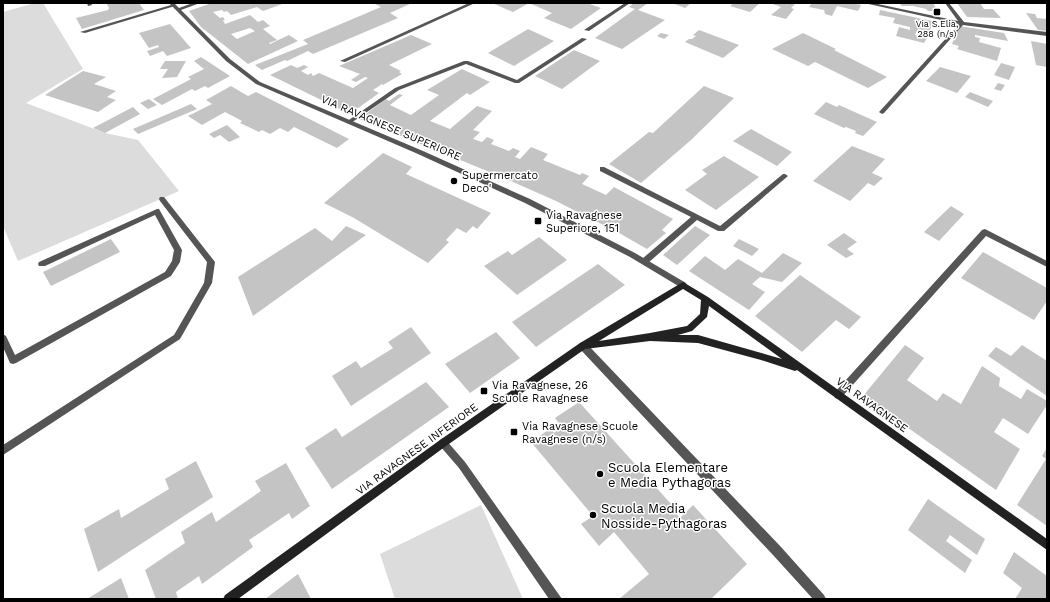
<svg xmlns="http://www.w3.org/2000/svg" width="1050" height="602" viewBox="0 0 1050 602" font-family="'Work Sans',sans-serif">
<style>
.green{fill:#dcdcdc}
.building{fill:#c4c4c4;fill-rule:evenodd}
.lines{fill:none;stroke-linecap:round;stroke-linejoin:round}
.service{fill:#555;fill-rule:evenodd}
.minor{fill:#555;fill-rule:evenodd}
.tertiary{fill:#555;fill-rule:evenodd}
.secondary{fill:#222;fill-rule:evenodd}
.poi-dot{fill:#000;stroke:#fff;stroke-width:1.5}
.labels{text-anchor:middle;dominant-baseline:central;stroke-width:3;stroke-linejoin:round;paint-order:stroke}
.far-poi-label{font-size:9px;fill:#000;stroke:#fff}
.street-label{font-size:11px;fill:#000;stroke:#fff}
.poi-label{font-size:11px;fill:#000;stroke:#fff;text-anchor:start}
.near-poi-label{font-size:13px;fill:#000;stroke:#fff;text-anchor:start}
</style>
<rect width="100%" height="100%" fill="#fff"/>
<path class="green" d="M 35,3 L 43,3 L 83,69 L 26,103 L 105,133 L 138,140 L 179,191 L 18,261 L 3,226 L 3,12 Z
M 481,505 L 523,599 L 395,599 L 380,554 Z"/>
<path class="building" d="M 106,3 L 139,3 L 144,10 L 82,29 L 76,18 L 108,10 L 109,8 Z
M 212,3 L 285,3 L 263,11 L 257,7 L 231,15 L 227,11 L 224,12 L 222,10 L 213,12 L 220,18 L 223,17 L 225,20 L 223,20 L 225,24 L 250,15 L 258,22 L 263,20 L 270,26 L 263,29 L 277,40 L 269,43 L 270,44 L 289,35 L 298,41 L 248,64 L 201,27 L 189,11 ZM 250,28 L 255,31 L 237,39 L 231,34 Z
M 378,3 L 412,3 L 390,13 L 398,18 L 313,54 L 308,51 L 287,61 L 285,60 L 262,70 L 255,65 L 308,44 L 303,40 L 381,7 L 375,4 Z
M 492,3 L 587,3 L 601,8 L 571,29 L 544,18 L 552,13 L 529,3 L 513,12 Z
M 634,3 L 648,3 L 638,10 L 665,20 L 622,49 L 595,38 L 635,9 L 629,7 Z
M 672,3 L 691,3 L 685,8 Z
M 734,3 L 760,3 L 750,12 L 730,6 Z
M 770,3 L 796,3 L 791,8 L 794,9 L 786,19 L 771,15 L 781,7 Z
M 812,3 L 852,3 L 861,5 L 858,11 L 837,6 L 832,16 L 825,14 L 824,10 L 809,7 Z
M 899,3 L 933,3 L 938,11 L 928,11 L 926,9 L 913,6 L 902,6 Z
M 957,3 L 980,3 L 984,9 L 993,9 L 1001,18 L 967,17 Z
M 880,10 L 932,21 L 930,32 L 918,29 L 915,35 L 927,38 L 924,43 L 896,36 L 899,27 L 910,30 L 910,27 L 893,23 L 895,18 L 879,15 Z
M 1026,13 L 1035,14 L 1037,18 L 1047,19 L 1047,31 L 1038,30 Z
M 170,24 L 191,48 L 167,56 L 163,51 L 150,56 L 147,51 L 159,47 L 158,45 L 149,48 L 139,33 Z
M 959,26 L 1004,33 L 1008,41 L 975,35 L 975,37 L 980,38 L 979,42 L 1001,48 L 997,61 L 957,49 L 959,46 L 952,44 Z
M 528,29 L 554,41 L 514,66 L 488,53 Z
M 699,30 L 739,45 L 723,58 L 685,42 L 689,39 L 692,39 L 696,36 L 693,35 Z
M 661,33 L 669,35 L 664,39 L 657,36 Z
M 803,33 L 836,49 L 834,50 L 887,77 L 868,88 L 815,62 L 808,66 L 772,49 Z
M 411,35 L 432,44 L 389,65 L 401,71 L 399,72 L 402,74 L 383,85 L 382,84 L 373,90 L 379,93 L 350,114 L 270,75 L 291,65 L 297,68 L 304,65 L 308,67 L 301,71 L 308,75 L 311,73 L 313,76 L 319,73 L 353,88 L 368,78 L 365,77 L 356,82 L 351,80 L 360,74 L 339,66 Z
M 1031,41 L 1047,44 L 1047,67 L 1036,65 Z
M 574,50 L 600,61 L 562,89 L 535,76 Z
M 201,57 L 230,76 L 208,88 L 205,86 L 195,91 L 192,89 L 162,105 L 153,99 L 191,79 L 188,77 L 204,69 L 194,61 Z
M 165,61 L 186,61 L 177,77 L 162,78 L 168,69 L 160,69 Z
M 1001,63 L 1015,67 L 1009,80 L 994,75 Z
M 940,67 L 971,76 L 957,93 L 926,81 Z
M 462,69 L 490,82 L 470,95 L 467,93 L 430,121 L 450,129 L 477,106 L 492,111 L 473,130 L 480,132 L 473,139 L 482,142 L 487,137 L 494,140 L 491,144 L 509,151 L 513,148 L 520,151 L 515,157 L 520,159 L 531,147 L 548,154 L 543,160 L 580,175 L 582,173 L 589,176 L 582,184 L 606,195 L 614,187 L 673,219 L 662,230 L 666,233 L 647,249 L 619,233 L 556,201 L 497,175 L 359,119 L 386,99 L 389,101 L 399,94 L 403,95 L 390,105 L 411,115 L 439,95 L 427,90 Z
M 83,71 L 106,77 L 94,84 L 116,91 L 107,97 L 116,100 L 98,112 L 45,95 Z
M 998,83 L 1005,85 L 1001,91 L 994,89 Z
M 231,86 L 248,96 L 256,92 L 349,139 L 337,148 L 294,127 L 288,132 L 280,128 L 270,134 L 262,130 L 259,132 L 240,123 L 242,121 L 225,112 L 202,125 L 188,116 L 212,104 L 206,100 Z
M 704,86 L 734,98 L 691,140 L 641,183 L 609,164 L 649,132 L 653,133 Z
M 970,92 L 993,101 L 988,107 L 965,97 Z
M 149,99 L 157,105 L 148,109 L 140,103 Z
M 826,102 L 837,107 L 839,105 L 877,122 L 863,136 L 855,133 L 856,131 L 846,127 L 844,128 L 814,114 Z
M 191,104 L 197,109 L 138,134 L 133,129 Z
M 133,107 L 140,114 L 105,133 L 93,128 Z
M 227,125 L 240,137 L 229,142 L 220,135 L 214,138 L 209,134 Z
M 751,129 L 792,152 L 777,166 L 733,141 Z
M 852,146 L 885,159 L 872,173 L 883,178 L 874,186 L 868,183 L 850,201 L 813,181 Z
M 383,153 L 412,167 L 406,174 L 491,213 L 477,229 L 473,226 L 466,233 L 457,228 L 446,240 L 449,242 L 428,263 L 354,218 L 324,203 Z
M 724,156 L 759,177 L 716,210 L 685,190 L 707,174 L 702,170 Z
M 951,206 L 964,214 L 939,241 L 924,232 Z
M 346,226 L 366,235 L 253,316 L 238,277 L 315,228 L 332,241 Z
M 695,226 L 710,235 L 677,265 L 663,255 Z
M 844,233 L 857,242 L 847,249 L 854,254 L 846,258 L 827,245 Z
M 539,237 L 567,260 L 517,295 L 484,266 L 508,251 L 512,255 Z
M 111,239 L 120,252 L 51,286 L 43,272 Z
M 739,239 L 759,249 L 752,256 L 733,246 Z
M 983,252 L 1047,288 L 1047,301 L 1034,320 L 961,278 Z
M 783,253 L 802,263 L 782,282 L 760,277 L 752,284 L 765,292 L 749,310 L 689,271 L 705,256 L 725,270 L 738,259 L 762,273 Z
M 598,264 L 625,285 L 536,347 L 512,322 Z
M 800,275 L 861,317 L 849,329 L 836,320 L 802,352 L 755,316 Z
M 411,327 L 431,353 L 351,406 L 332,376 L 356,361 L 361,368 L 393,348 L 388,342 Z
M 496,332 L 520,358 L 470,393 L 445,364 Z
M 905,345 L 924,358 L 907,380 L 937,401 L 943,393 L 961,404 L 982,366 L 1000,378 L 999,386 L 1021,399 L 1027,389 L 1047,401 L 1047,405 L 1028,434 L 1003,418 L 994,432 L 1020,449 L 996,490 L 863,396 Z
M 1022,345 L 1047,361 L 1047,396 L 988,356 L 996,347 L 1011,356 Z
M 426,382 L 449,407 L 332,489 L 305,448 L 336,428 L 342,437 Z
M 579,402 L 672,505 L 671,507 L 680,518 L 693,505 L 747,564 L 711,599 L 619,599 L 649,574 L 614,532 L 599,546 L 581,524 L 593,516 L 531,442 L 551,428 L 554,433 L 562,427 L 555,418 Z
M 1047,448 L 1047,526 L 1017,505 L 1046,459 L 1042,456 Z
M 196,461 L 213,497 L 98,572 L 84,529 L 119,509 L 121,518 L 169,489 L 165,479 Z
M 286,463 L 310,506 L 292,519 L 289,513 L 249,540 L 253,547 L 202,584 L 199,576 L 176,592 L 178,599 L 156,599 L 145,570 L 185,543 L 181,532 L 212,512 L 216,522 L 261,491 L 255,481 Z
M 928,499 L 985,539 L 977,555 L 950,535 L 946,541 L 972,560 L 965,573 L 908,530 Z
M 1014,552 L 1047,576 L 1047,599 L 1015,599 L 1022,588 L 1003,573 Z
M 298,574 L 311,599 L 265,599 Z
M 121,578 L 129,599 L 87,599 Z"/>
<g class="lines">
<path class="service" d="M 87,3 L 91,3 L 92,5 L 88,6 Z
M 625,3 L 630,3 L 589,31 L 584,30 Z
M 582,38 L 587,39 L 519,83 L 515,83 L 466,64 L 399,90 L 351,123 L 347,123 L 346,122 L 395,88 L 464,61 L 468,61 L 517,80 Z
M 600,167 L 604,167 L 720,226 L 783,174 L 785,174 L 788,176 L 724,231 L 718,231 L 697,220 L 648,263 L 645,264 L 641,261 L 642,259 L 691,217 L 600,171 Z
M 160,197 L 164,197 L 215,262 L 212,283 L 180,339 L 3,455 L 3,445 L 174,335 L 204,283 L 207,262 L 160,201 L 159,199 Z
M 157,209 L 159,209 L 182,250 L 180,262 L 171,276 L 16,363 L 13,364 L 10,363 L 3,347 L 3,334 L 6,336 L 15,355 L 165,272 L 172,261 L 174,250 L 155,215 L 45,266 L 39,266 L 38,264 L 39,262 Z
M 985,229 L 1047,261 L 1047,267 L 986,236 L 841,398 L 838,399 L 835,398 L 834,395 L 835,392 L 982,230 Z
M 583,342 L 586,343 L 781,547 L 824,595 L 826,599 L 813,599 L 773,555 L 580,349 L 579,346 L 580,343 Z
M 443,438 L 446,440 L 465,462 L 562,599 L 549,599 L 459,468 L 440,446 L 438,443 L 440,440 Z"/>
<path class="minor" d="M 469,3 L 475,3 L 345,62 L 340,61 Z
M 864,3 L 873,3 L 958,21 L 945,3 L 949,3 L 964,22 L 1047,32 L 1047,36 L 963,25 L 884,113 L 882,114 L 879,112 L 880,111 L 959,24 Z
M 171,5 L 175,6 L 85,33 L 80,32 Z"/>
<path class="tertiary" d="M 169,3 L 174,3 L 179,8 L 193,3 L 200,3 L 181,10 L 230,59 L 260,82 L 423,151 L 530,199 L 635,253 L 686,283 L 687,285 L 686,287 L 680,287 L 630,257 L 525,203 L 418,154 L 256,84 L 226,61 Z"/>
<path class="secondary" d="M 683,282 L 708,297 L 1047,539 L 1047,550 L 797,370 L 795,371 L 761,360 L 698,343 L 650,341 L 585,349 L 446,446 L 238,599 L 223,599 L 225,595 L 440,440 L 580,343 ZM 683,289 L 701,300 L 700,314 L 687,326 L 650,333 L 599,341 ZM 709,306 L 782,359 L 698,335 L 678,335 L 692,331 L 707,317 Z"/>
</g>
<g class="poi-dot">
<rect x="933" y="8" width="8" height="8" rx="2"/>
<circle cx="454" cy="181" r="4"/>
<rect x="534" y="217" width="8" height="8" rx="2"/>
<rect x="480" y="387" width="8" height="8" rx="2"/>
<rect x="510" y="428" width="8" height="8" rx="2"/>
<circle cx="600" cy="474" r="4"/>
<circle cx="593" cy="515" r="4"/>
</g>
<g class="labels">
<g class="far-poi-label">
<text x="937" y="24">Via S.Elia,<tspan x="937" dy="10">288 (n/s)</tspan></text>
</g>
<g class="street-label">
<text transform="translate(391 128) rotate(23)">VIA RAVAGNESE SUPERIORE</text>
<text transform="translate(872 405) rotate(36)">VIA RAVAGNESE</text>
<text transform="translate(417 449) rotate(-36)">VIA RAVAGNESE INFERIORE</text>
</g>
<g class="poi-label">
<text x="462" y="175">Supermercato<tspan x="462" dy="13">Deco'</tspan></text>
<text x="546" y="215">Via Ravagnese<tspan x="546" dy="13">Superiore, 151</tspan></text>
<text x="492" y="385">Via Ravagnese, 26<tspan x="492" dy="13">Scuole Ravagnese</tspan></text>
<text x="522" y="426">Via Ravagnese Scuole<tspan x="522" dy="13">Ravagnese (n/s)</tspan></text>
</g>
<g class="near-poi-label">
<text x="608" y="467">Scuola Elementare<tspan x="608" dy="15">e Media Pythagoras</tspan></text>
<text x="601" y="508">Scuola Media<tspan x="601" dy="15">Nosside-Pythagoras</tspan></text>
</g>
</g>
<rect width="1050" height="602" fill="none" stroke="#000000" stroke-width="8"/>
</svg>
